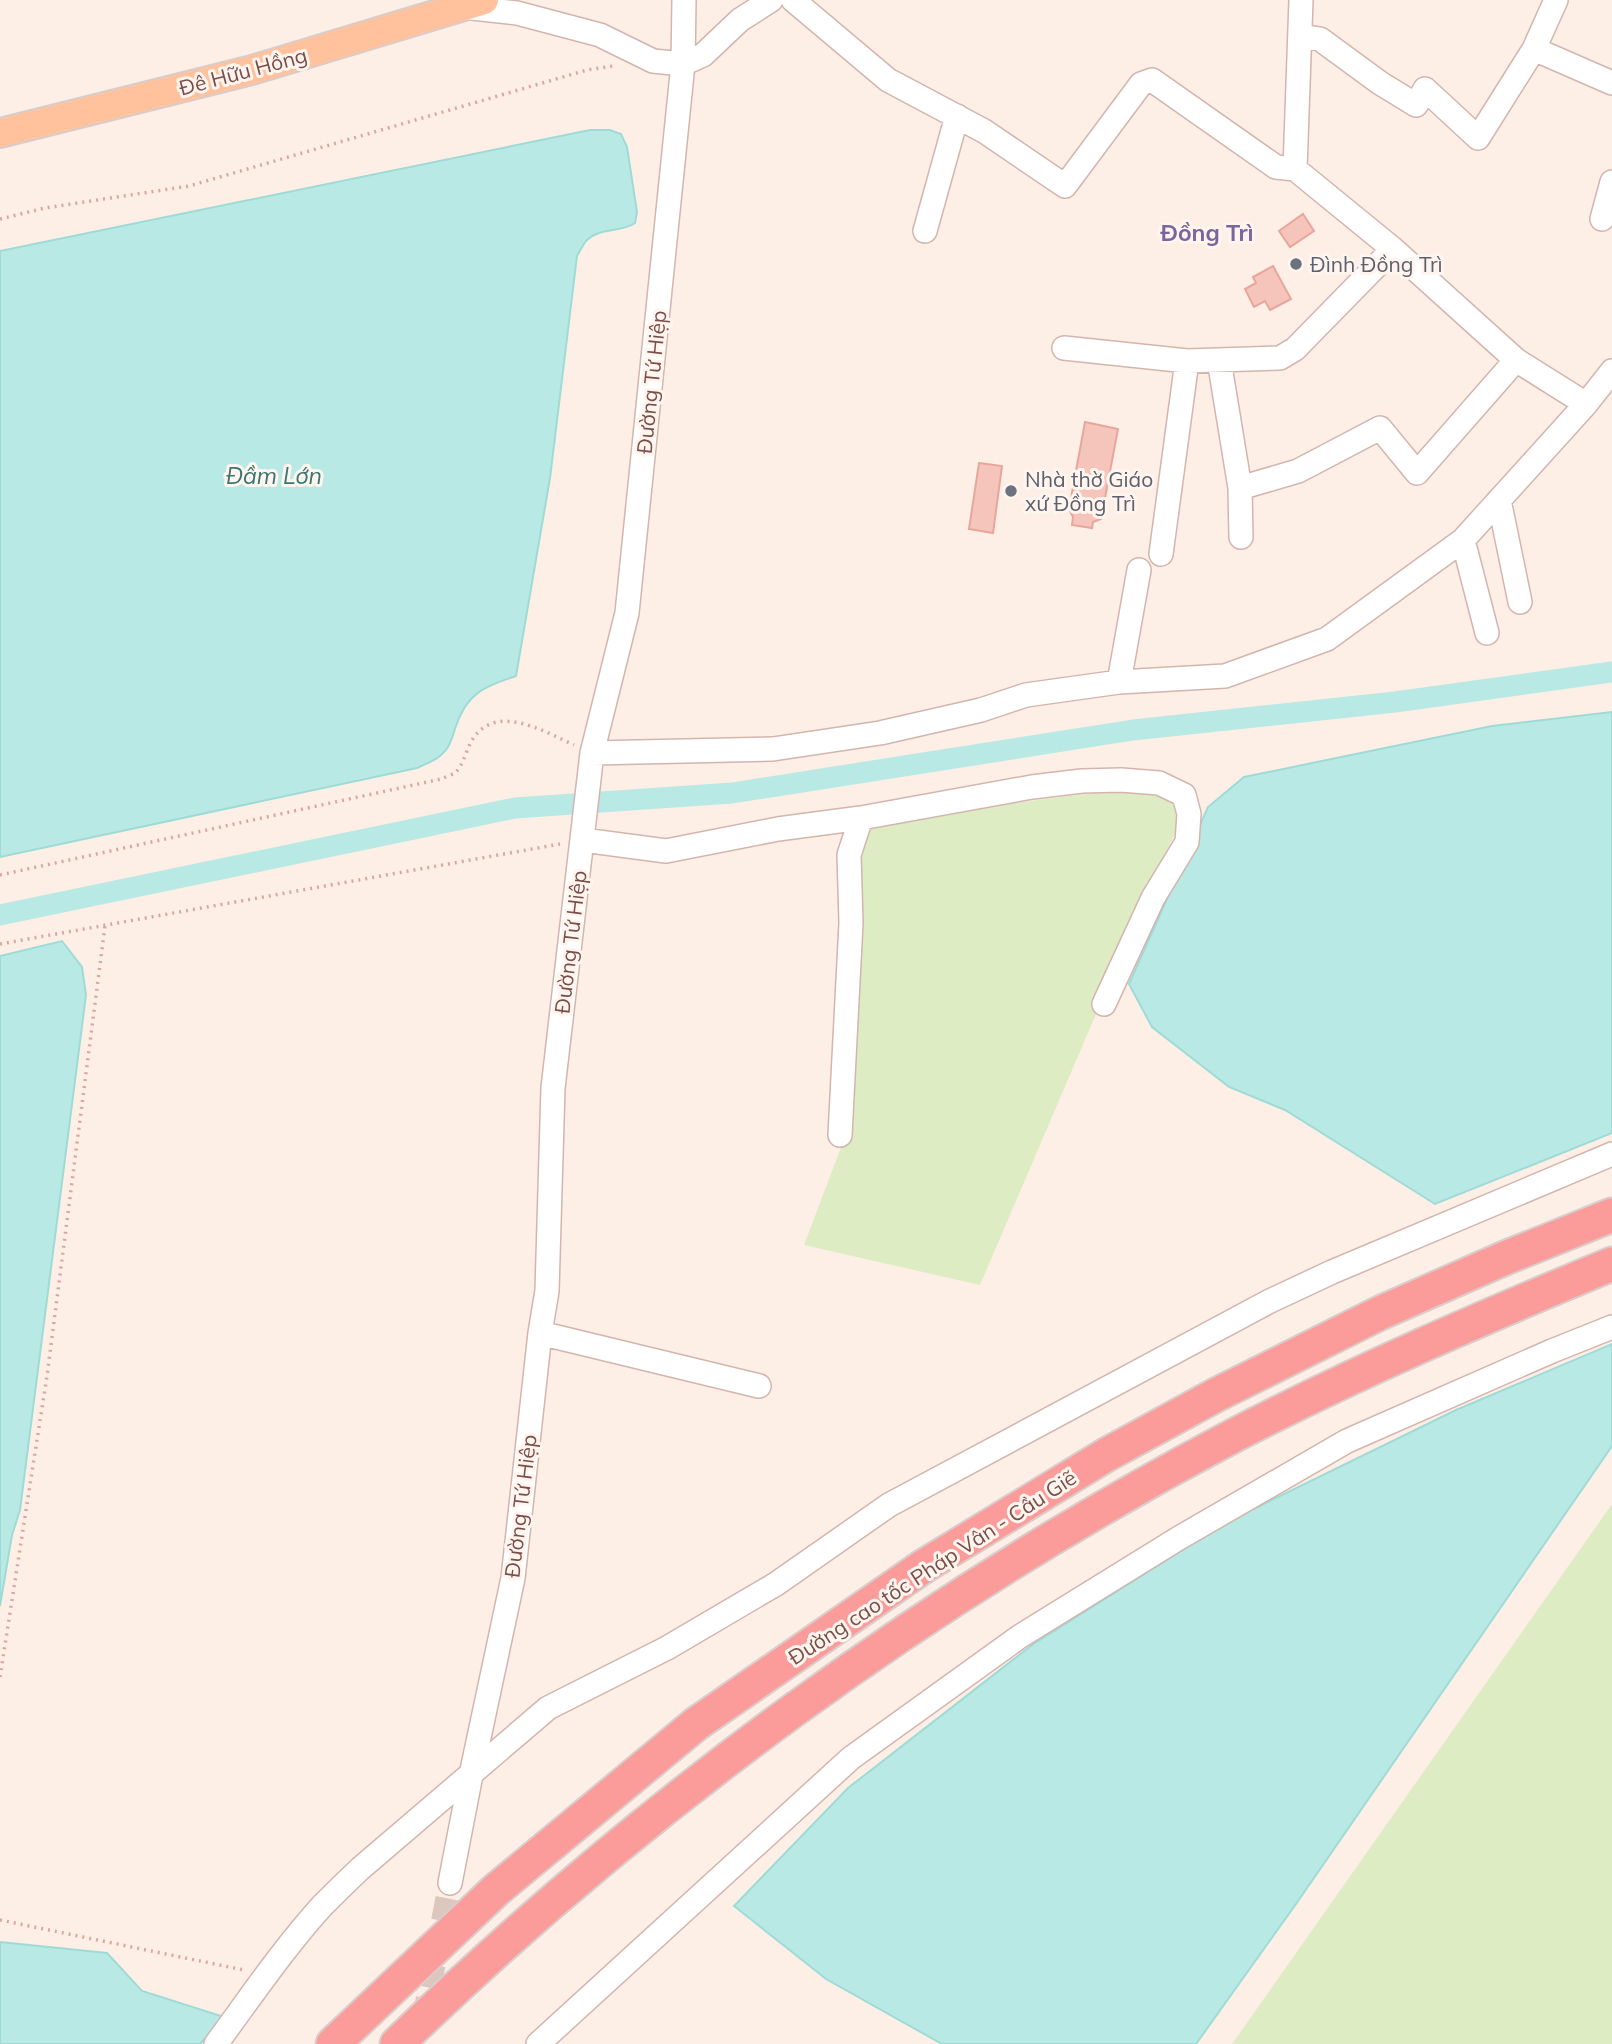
<svg xmlns="http://www.w3.org/2000/svg" width="1612" height="2044" viewBox="0 0 1612 2044" font-family="Mulish,sans-serif">
<style>
.green{fill:#deecc3}
.water{fill:#b9e9e4;stroke:#9fdbd6;stroke-width:2}
.lines{fill:none;stroke-linecap:round;stroke-linejoin:round}
.canal{stroke:#b9e9e4;stroke-width:21}
.building{fill:#f5c5bc;stroke:#e8a69b;stroke-width:2}
.minor-tunnel{stroke:#dcc7bf;stroke-width:23;stroke-dasharray:23 11;stroke-linecap:butt}
.minor-casing{stroke:#d3b5ae;stroke-width:26}
.major-casing{stroke:#d9cdcc;stroke-width:32}
.highway-casing{stroke:#d9cdcc;stroke-width:37}
.path{stroke:#daa79f;stroke-width:3.5;stroke-dasharray:2 5;stroke-linecap:butt}
.minor{stroke:#fff;stroke-width:23}
.major{stroke:#ffc29c;stroke-width:28}
.highway{stroke:#fb9b9a;stroke-width:33}
.worship-dot{fill:#6b7280;stroke:#fff4ee;stroke-width:2.5}
.labels{text-anchor:middle;dominant-baseline:central;stroke-width:6;stroke-linejoin:round;paint-order:stroke}
.street-label{font-size:21px;fill:#794e49;stroke:#fff4ee}
.worship-label{font-size:21px;fill:#5b616d;stroke:#fff4ee;text-anchor:start}
.neighbourhood-label{font-size:23px;font-weight:bold;fill:#7c649c;stroke:#fff4ee}
.water-label{font-size:23px;font-style:italic;fill:#387772;stroke:#fff4ee}
</style>
<rect width="100%" height="100%" fill="#fdefe6"/>
<path class="green" d="M 1142,787 L 1178,799 L 1175,833 L 1147,895 L 980,1285 L 804,1245 L 854,1113 L 860,865 L 871,821 Z
M 1612,1504 L 1612,2044 L 1232,2044 Z"/>
<path class="water" d="M 590,130 L 610,130 L 621,134 L 627,147 L 637,212 L 635,223 C 621,233 599,227 586,241 C 583,245 580,251 577,256 L 550,478 L 516,676 C 485,686 467,693 456,726 C 453,734 451,745 445,751 C 438,760 427,763 417,768 L 0,857 L 0,251 Z
M 1612,712 L 1612,1133 L 1435,1204 L 1285,1110 L 1229,1087 L 1152,1027 L 1129,984 L 1208,807 L 1244,777 L 1492,726 Z
M 62,941 L 82,967 L 86,995 L 20,1510 L 12,1535 L 0,1606 L 0,956 Z
M 1612,1344 L 1612,1446 L 1296,1904 L 1196,2044 L 942,2044 L 826,1979 L 734,1906 L 848,1788 L 1032,1645 L 1225,1523 L 1456,1410 Z
M 0,1942 L 107,1953 L 142,1991 L 224,2017 L 200,2044 L 0,2044 Z"/>
<g class="lines">
<path class="canal" d="M 0,915 L 515,808 L 732,793 L 1133,730 L 1395,702 L 1612,672"/>
</g>
<path class="building" d="M 1303,214 L 1314,231 L 1290,247 L 1279,231 Z
M 1273,266 L 1291,299 L 1270,310 L 1265,301 L 1254,307 L 1245,289 L 1256,283 L 1253,277 Z
M 1085,422 L 1118,429 L 1101,519 L 1093,522 L 1092,528 L 1072,525 L 1073,517 L 1069,509 Z
M 979,463 L 1002,466 L 993,533 L 969,529 Z"/>
<g class="lines">
<path class="minor-tunnel" d="M 423,2021 L 450,1883"/>
<defs>
<path id="minor" d="M 793,0 L 888,80 L 984,131 L 1065,186 L 1141,84 L 1152,80 L 1276,167 L 1295,169 L 1393,249 L 1516,360 L 1586,404
M 463,7 L 517,13 L 600,35 L 653,61 L 683,64 L 703,55 L 740,20 L 771,0
M 1300,36 L 1320,39 L 1380,83 L 1416,105 L 1425,89 L 1478,138 L 1534,49 L 1556,0
M 1534,49 L 1612,83
M 1295,169 L 1301,0
M 1602,219 L 1612,182
M 925,231 L 957,116
M 1064,348 L 1187,361 L 1280,358 L 1295,349 L 1393,249
M 1219,360 L 1240,488 L 1241,537
M 1240,488 L 1298,471 L 1380,428 L 1417,473 L 1516,360
M 1499,500 L 1520,602
M 1463,540 L 1487,633
M 1161,554 L 1187,361
M 1119,682 L 1139,570
M 592,753 L 773,749 L 880,733 L 981,710 L 1026,695 L 1119,682 L 1225,676 L 1327,639 L 1463,540 L 1586,404 L 1612,371
M 583,840 L 666,851 L 778,829 L 861,818 L 1032,787 L 1082,781 L 1121,780 L 1159,783 L 1184,795 L 1189,814 L 1187,842 L 1153,898 L 1104,1004
M 840,1135 L 851,923 L 849,855 L 861,818
M 540,1333 L 759,1386
M 450,1883 L 471,1775 L 513,1578 L 540,1333 L 547,1291 L 553,1088 L 592,753 L 627,613 L 683,64 L 684,0
M 216,2044 C 250,1998 283,1949 322,1906 C 335,1893 348,1880 361,1868 L 548,1708 L 667,1648 L 776,1584 L 889,1505 L 1270,1301 L 1332,1272 L 1612,1154
M 538,2044 L 851,1758 L 1019,1637 L 1179,1538 L 1347,1441 L 1552,1351 L 1612,1327"/>
<path id="major" d="M 0,133 L 252,70 L 484,0"/>
<path id="highway" d="M 333,2044 L 496,1890 L 696,1724 L 924,1566 L 1106,1455 L 1216,1395 L 1380,1313 L 1505,1258 L 1612,1215
M 397,2044 C 643,1805 929,1596 1233,1436 C 1356,1372 1484,1317 1612,1264"/>
</defs>
<use href="#minor" class="minor-casing"/>
<use href="#major" class="major-casing"/>
<use href="#highway" class="highway-casing"/>
<path class="path" d="M 0,219 L 45,208 L 189,186 L 587,70 L 613,66
M 0,875 L 441,779 C 445,777 452,775 456,772 C 463,765 466,751 471,742 C 494,701 543,731 574,745
M 0,944 L 560,844
M 0,1677 L 47,1376 L 105,926
M 0,1920 L 244,1970"/>
<use href="#minor" class="minor"/>
<use href="#major" class="major"/>
<use href="#highway" class="highway"/>
</g>
<g class="worship-dot">
<circle cx="1296" cy="264" r="7"/>
<circle cx="1011" cy="491" r="7"/>
</g>
<g class="labels">
<g class="street-label">
<text transform="translate(243 71) rotate(-15)">Đê Hữu Hồng</text>
<text transform="translate(651 382) rotate(-84)">Đường Tứ Hiệp</text>
<text transform="translate(570 942) rotate(-83)">Đường Tứ Hiệp</text>
<text transform="translate(520 1506) rotate(-83)">Đường Tứ Hiệp</text>
<text transform="translate(932 1567) rotate(-33)">Đường cao tốc Pháp Vân - Cầu Giẽ</text>
</g>
<g class="worship-label">
<text x="1310" y="264">Đình Đồng Trì</text>
<text x="1025" y="479">Nhà thờ Giáo<tspan x="1025" dy="24">xứ Đồng Trì</tspan></text>
</g>
<g class="neighbourhood-label">
<text x="1207" y="232">Đồng Trì</text>
</g>
<g class="water-label">
<text x="274" y="475">Đầm Lớn</text>
</g>
</g>
</svg>
